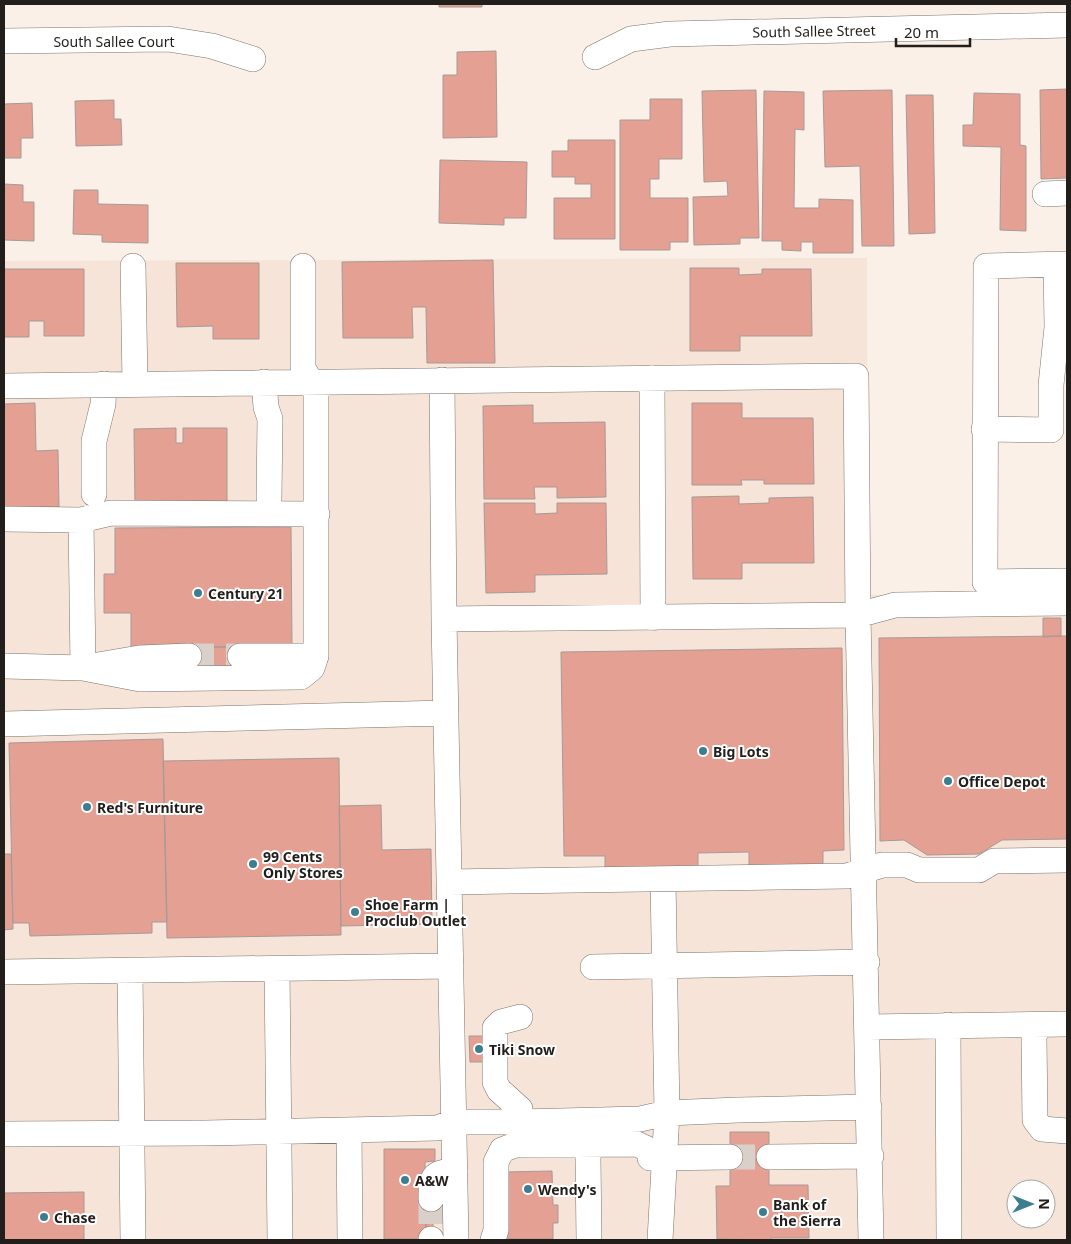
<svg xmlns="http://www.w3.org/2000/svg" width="1071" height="1244" viewBox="0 0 1071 1244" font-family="'Noto Sans',sans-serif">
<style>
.built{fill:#f5e4d7;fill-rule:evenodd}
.building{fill:#e3a093;stroke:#a79a97}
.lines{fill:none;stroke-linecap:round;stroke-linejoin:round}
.minor-tunnel{stroke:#d9d0c9;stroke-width:25;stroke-dasharray:25 12;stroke-linecap:butt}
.minor-casing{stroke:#7c736c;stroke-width:26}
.minor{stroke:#fff;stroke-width:25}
.poi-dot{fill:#3c7e8f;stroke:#fff;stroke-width:2}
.labels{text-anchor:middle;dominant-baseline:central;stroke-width:4;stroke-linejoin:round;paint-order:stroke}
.street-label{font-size:14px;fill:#211e1b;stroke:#fff}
.poi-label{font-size:14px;font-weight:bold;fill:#211e1b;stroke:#fff;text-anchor:start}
</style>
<rect width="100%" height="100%" fill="#faf0e8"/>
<path class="built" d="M 867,258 L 868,595 L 1067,591 L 1067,1240 L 4,1240 L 4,261 ZM 1016,1189 L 1046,1189 L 1046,1219 L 1016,1219 Z"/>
<path class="building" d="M 439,4 L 482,4 L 482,7 L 439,7 Z
M 496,51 L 497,137 L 443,138 L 443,75 L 457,75 L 457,52 Z
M 1067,89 L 1067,178 L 1041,179 L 1040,90 Z
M 756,90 L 759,238 L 740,238 L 740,244 L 694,245 L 693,197 L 728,196 L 727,181 L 704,182 L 702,91 Z
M 892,90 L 894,246 L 862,246 L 860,166 L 825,167 L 823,91 Z
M 764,91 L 804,92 L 804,130 L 795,129 L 794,208 L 819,208 L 819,199 L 853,200 L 853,253 L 813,253 L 813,242 L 801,242 L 801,251 L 782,250 L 782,241 L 762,241 Z
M 974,93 L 1020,94 L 1020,145 L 1026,146 L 1026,231 L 1000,230 L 1001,147 L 963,146 L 963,125 L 973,125 Z
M 906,95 L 933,95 L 935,233 L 909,234 Z
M 650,99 L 682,99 L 682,159 L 659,159 L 659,179 L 650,179 L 650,198 L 688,198 L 688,242 L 670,242 L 670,250 L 620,250 L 620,120 L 650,120 Z
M 114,100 L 114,119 L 121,119 L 122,145 L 76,146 L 75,101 Z
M 32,103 L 33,138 L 21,138 L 21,158 L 4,158 L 4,104 Z
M 568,140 L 615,140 L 615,239 L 554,239 L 554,198 L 591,198 L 591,184 L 575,184 L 575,177 L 552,177 L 552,151 L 568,151 Z
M 440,160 L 527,162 L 526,218 L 504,218 L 504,225 L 439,223 Z
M 4,184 L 23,185 L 23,202 L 34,202 L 34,241 L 4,240 Z
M 74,190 L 98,190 L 98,204 L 148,205 L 148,243 L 102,242 L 102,235 L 73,234 Z
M 493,260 L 495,363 L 427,363 L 426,307 L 412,307 L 413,338 L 343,338 L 342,262 Z
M 176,263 L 259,263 L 259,339 L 213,339 L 213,326 L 177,327 Z
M 690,268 L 739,268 L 739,275 L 762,274 L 762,269 L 811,269 L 812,336 L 740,336 L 740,351 L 690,351 Z
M 4,269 L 84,269 L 84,336 L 44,336 L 44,321 L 29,321 L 29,337 L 4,337 Z
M 35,403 L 36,451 L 58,450 L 59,507 L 4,508 L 4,404 Z
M 692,403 L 742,403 L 742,418 L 813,418 L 814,484 L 764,484 L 764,480 L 741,480 L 742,485 L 692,485 Z
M 533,405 L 533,423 L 605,422 L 606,497 L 557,498 L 557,487 L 534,487 L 535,499 L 484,499 L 483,406 Z
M 176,428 L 176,443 L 183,443 L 183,428 L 227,428 L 227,505 L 135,506 L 134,429 Z
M 739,496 L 739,504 L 769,503 L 769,498 L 813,497 L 814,563 L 742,563 L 742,579 L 693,579 L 692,497 Z
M 484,503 L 535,503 L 535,514 L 557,513 L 557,503 L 606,503 L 607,574 L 535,575 L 535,592 L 486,593 Z
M 291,527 L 292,646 L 131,648 L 131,613 L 104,613 L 104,574 L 115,574 L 115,528 Z
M 1043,618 L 1061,618 L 1061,636 L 1043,637 Z
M 1061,636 L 1067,636 L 1067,839 L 1002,840 L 979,854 L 927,855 L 904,840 L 880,841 L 879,638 Z
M 189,647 L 240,647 L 240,671 L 189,672 Z
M 842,648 L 844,850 L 823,851 L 823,866 L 749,867 L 749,852 L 698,853 L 698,867 L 605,868 L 605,856 L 564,856 L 561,652 Z
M 163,739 L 167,922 L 152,922 L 152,933 L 30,936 L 29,923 L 13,923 L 9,743 Z
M 339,758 L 341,935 L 167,938 L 163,761 Z
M 381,805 L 382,850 L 431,849 L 432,924 L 341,926 L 339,806 Z
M 4,854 L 11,854 L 13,929 L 4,930 Z
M 469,1036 L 488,1036 L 488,1062 L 470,1062 Z
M 730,1132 L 769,1132 L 769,1185 L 808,1185 L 809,1238 L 771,1238 L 771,1240 L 717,1239 L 716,1186 L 730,1186 Z
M 384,1149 L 435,1149 L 435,1161 L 425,1162 L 426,1239 L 384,1239 Z
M 552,1171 L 553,1205 L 558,1205 L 558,1223 L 553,1223 L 553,1239 L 504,1239 L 503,1172 Z
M 84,1192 L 84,1240 L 4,1240 L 4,1193 Z
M 425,1199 L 433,1199 L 433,1239 L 426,1239 Z"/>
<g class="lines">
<path class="minor-tunnel" d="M 189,656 L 240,656
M 730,1157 L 769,1157
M 431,1199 L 431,1239"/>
<defs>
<path id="minor" d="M 4,41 L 168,39 L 212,46 L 253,59
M 595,57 L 631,39 L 670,34 L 1067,25
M 1045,194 L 1067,193
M 1067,264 L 986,266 L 985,582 L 1067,581
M 133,266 L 135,384
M 652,378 L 653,618
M 442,380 L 444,619
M 264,382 L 266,407 L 270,419 L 269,499
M 4,386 L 856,376 L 858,615 L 444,619 L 456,1240
M 984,429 L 1051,430 L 1051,385 L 1057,327 L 1056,264
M 94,494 L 94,441 L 103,404 L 104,384
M 4,519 L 81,520 L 111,513 L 317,514
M 81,520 L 83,668
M 240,656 L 316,656
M 98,665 L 139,658 L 189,656
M 4,666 L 83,668 L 140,679 L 301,677 L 312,668 L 316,656 L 316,392 L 303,368 L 303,266
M 4,724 L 446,713
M 449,882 L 847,876 L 882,865 L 907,865 L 919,870 L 979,870 L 994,861 L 1067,860
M 593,967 L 867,962
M 277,969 L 280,1240
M 4,972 L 451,966
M 130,972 L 133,1240
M 520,1017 L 501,1022 L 495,1028 L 495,1082 L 499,1090 L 520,1109 L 520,1122 L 640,1119 L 667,1113 L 738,1110 L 869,1107
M 948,1025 L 949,1240
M 1037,1025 L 1034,1038 L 1035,1120 L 1042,1129 L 1067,1131
M 868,1027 L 1067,1024
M 349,1130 L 350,1240
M 4,1134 L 205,1133 L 437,1128 L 454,1122 L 520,1122
M 769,1157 L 871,1156
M 650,1158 L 730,1157
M 431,1199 C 431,1177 432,1172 455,1171
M 431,1240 L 431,1239
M 493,1240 L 496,1230 L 496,1162 L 502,1150 L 515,1145 L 637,1144 L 666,1158
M 589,1240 L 588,1158 L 592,1128
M 660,1240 L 667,1113 L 663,879
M 871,1240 L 858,615 L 895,605 L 1067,603"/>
</defs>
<use href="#minor" class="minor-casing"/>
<use href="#minor" class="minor"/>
</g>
<g class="poi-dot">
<circle cx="198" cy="593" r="5"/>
<circle cx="703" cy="751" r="5"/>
<circle cx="948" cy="781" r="5"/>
<circle cx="87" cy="807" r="5"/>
<circle cx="253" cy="864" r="5"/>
<circle cx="355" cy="912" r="5"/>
<circle cx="479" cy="1049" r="5"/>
<circle cx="405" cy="1180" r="5"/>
<circle cx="528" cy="1189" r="5"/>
<circle cx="763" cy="1212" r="5"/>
<circle cx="44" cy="1217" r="5"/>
</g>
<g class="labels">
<g class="street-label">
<text transform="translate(814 31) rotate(-1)">South Sallee Street</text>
<text x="114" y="41">South Sallee Court</text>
</g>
<g class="poi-label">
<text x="208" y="593">Century 21</text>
<text x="713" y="751">Big Lots</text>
<text x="958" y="781">Office Depot</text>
<text x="97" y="807">Red's Furniture</text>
<text x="263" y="856">99 Cents<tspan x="263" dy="16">Only Stores</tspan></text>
<text x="365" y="904">Shoe Farm |<tspan x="365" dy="16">Proclub Outlet</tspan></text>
<text x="489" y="1049">Tiki Snow</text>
<text x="415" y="1180">A&amp;W</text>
<text x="538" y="1189">Wendy's</text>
<text x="773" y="1204">Bank of<tspan x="773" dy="16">the Sierra</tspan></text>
<text x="54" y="1217">Chase</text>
</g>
</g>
<rect width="1071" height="1244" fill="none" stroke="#211e1b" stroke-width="10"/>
<g transform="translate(1031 1204) rotate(90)"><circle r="24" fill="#ffffff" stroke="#a6a5a4"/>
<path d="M0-4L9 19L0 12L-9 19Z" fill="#3c7e8f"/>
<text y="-8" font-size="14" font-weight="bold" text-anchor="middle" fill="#211e1b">N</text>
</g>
<path d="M896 38v8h74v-8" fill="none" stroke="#211e1b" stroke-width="2.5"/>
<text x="904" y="38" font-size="15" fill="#211e1b" stroke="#ffffff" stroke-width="4" paint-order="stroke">20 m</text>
</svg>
